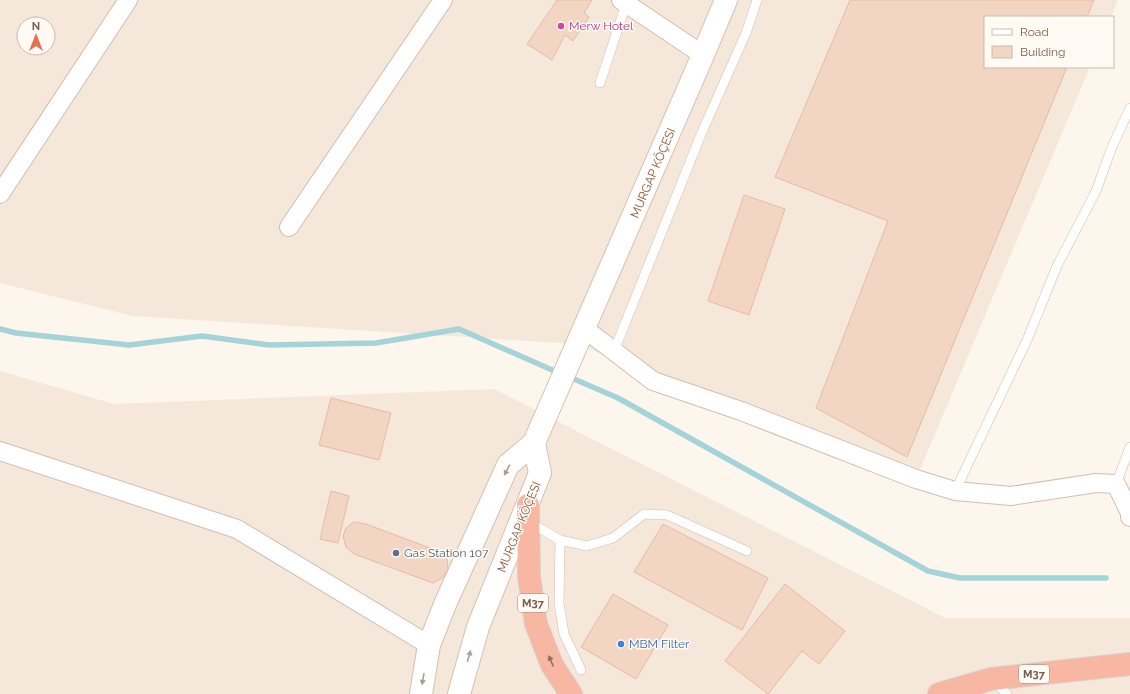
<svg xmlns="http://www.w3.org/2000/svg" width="1130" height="694" viewBox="0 0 1130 694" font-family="Raleway,sans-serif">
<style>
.residential{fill:#f5e8da;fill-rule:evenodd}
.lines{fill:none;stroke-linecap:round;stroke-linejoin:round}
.stream{stroke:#a5d3da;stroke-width:5.5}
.building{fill:#f3d5c3;stroke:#e6bba3}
.lane-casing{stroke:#d1beb0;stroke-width:10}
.street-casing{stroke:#d1beb0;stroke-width:20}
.secondary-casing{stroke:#d6c0b0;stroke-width:24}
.highway-casing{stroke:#dad1cd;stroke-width:24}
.lane{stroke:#fff;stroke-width:9}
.street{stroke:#fff;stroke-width:18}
.secondary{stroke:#fff;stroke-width:22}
.highway{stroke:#f7b7a3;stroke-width:22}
.oneway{fill:#af9d94}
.oneway2{fill:#936e5e}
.hotel-dot{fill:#d1479c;stroke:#fffaf3;stroke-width:1.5}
.service-dot{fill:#5c6f8a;stroke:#fffaf3;stroke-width:1.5}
.shop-dot{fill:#3f7fe0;stroke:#fffaf3;stroke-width:1.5}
.labels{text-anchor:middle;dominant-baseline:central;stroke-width:3;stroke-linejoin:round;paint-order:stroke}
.shield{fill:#fffaf3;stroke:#a28b7f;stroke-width:1}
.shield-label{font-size:11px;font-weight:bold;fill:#7a5c4d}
.hotel-label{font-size:12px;fill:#b23c85;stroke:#fffaf3;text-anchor:start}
.street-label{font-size:12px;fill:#7a5c4d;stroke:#fffaf3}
.service-label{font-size:12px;fill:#4e5e75;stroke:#fffaf3;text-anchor:start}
.shop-label{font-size:12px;fill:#366cbe;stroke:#fffaf3;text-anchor:start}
</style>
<rect width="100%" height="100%" fill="#fdf6ec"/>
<path class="residential" d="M 0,0 L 1118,0 L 1111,17 L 985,17 L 985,67 L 1090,67 L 916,479 L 576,344 L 133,316 L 0,283 ZM 24,24 L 48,24 L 48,48 L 24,48 Z
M 0,371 L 114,404 L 494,389 L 945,618 L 1130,618 L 1130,694 L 0,694 Z"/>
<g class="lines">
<path class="stream" d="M 0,329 L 16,333 L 129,345 L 202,336 L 269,345 L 376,343 L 459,329 L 559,373
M 567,376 L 618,398 L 928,571 L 960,578 L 1106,578"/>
</g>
<path class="building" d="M 557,0 L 592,0 L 584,13 L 589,17 L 573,41 L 565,35 L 552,60 L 527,44 Z
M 850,0 L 1094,0 L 1087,17 L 985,17 L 985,67 L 1067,67 L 907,457 L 816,408 L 888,221 L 775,177 Z
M 744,195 L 785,209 L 749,315 L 708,301 Z
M 331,398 L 391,413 L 379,460 L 319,445 Z
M 331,491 L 349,496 L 338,543 L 320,539 Z
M 354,522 L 366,524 L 438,551 L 447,559 L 448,570 L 442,578 L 433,583 L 354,554 L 346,547 L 343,536 L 346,528 Z
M 663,524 L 768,578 L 742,630 L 634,572 Z
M 785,584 L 845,631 L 819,664 L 802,651 L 768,694 L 725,661 Z
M 613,594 L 668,625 L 636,679 L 581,647 Z"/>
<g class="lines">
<defs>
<path id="lane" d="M 600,83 L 627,1
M 614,351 L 702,132 L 746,33 L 757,0
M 1116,484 L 1130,447
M 955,491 L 1027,340 L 1057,266 L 1096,191 L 1112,147 L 1130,108
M 529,522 L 560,540 L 587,546 L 613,538 L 644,514 L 667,515 L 747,551
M 560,540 L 559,603 L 564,634 L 581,670
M 994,681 L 1007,694"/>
<path id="street" d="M 621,0 L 703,55
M 0,194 L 128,0
M 289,227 L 443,0
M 585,329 L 653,381 L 741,411 L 916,479 L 955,491 L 1011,496 L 1096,483 L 1116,484 L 1130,513 L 1130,517
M 0,451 L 237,529 L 429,645"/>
<path id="secondary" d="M 421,694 L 429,645 L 446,602 L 508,465 L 534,443 L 703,55 L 726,0
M 459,694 L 478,627 L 540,473 L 534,443"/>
<path id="highway" d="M 528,505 L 529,577 L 536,624 L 552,665 L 571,694
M 939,694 L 991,679 L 1130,664"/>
</defs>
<use href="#lane" class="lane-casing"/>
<use href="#street" class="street-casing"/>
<use href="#secondary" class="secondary-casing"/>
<use href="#highway" class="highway-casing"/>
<use href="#lane" class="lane"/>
<use href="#street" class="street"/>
<use href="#secondary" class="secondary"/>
<use href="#highway" class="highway"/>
</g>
<defs><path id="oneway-solid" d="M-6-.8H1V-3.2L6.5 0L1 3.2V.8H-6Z"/></defs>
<g class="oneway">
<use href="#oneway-solid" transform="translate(507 470) rotate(118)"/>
<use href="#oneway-solid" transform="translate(469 656) rotate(-74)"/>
<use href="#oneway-solid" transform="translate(423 679) rotate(100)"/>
</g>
<use class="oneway2" href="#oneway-solid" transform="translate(551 661) rotate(-113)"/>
<circle class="hotel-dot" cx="561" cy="26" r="4"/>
<circle class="service-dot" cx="396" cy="553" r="4"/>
<circle class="shop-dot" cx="621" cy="644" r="4"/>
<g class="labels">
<g class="shield">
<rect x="518" y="594" width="30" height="18" rx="3"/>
<rect x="1019" y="665" width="30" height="18" rx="3"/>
</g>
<g class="shield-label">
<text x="533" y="603">M37</text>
<text x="1034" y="674">M37</text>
</g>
<g class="hotel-label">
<text x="569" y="26">Merw Hotel</text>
</g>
<g class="street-label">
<text transform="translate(653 173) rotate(-67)">MURGAP KÖÇESI</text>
<text transform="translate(519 527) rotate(-68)">MURGAP KÖÇESI</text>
</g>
<g class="service-label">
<text x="404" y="553">Gas Station 107</text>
</g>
<g class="shop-label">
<text x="629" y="644">MBM Filter</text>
</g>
</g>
<rect x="984" y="16" width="130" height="52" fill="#fffaf3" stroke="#cabbb1"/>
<rect x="992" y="29" width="20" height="6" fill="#ffffff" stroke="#cabbb1"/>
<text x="1020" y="36" font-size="12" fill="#7a5c4d">Road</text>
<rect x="992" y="46" width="20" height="12" fill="#f3d5c3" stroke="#cabbb1"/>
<text x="1020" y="56" font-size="12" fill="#7a5c4d">Building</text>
<g transform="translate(36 36)"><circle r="19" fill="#fffaf3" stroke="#cabbb1"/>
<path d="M0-3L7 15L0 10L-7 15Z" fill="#e76f51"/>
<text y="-6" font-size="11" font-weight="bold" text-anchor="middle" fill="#7a5c4d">N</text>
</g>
</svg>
